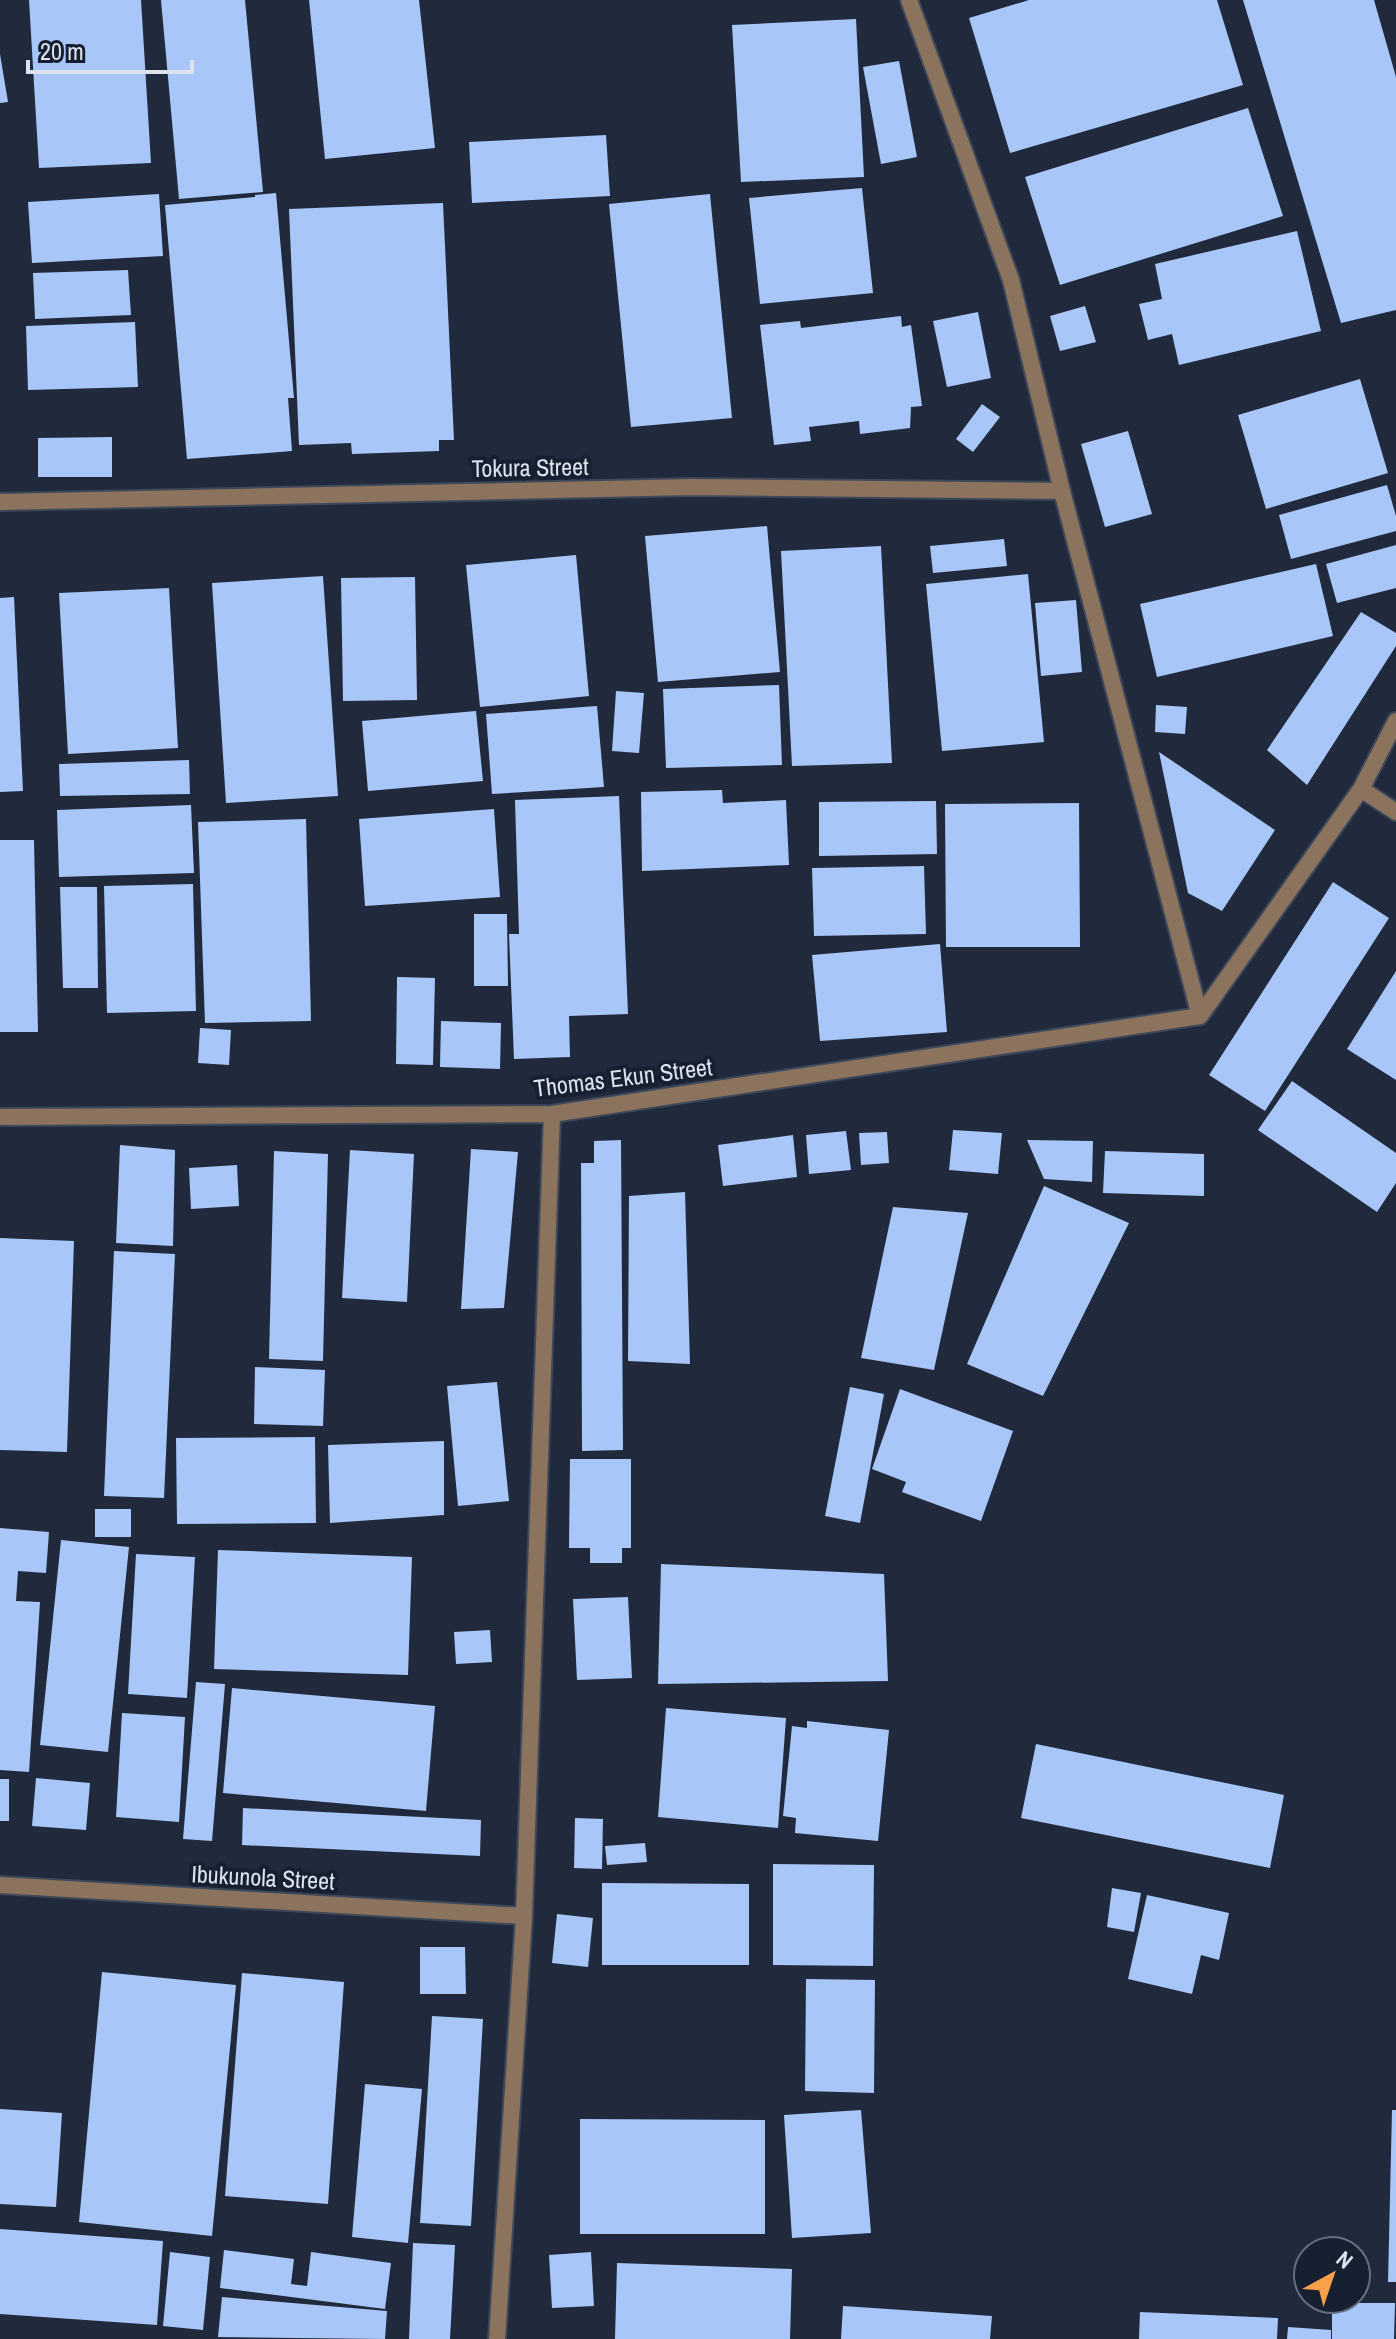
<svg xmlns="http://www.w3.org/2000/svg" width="1396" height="2339" viewBox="0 0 1396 2339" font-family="'Archivo Narrow',sans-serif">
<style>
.building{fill:#a8c6f7}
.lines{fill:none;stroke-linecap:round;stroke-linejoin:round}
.minor-casing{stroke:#3e4859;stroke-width:20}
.minor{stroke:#8b735e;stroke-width:16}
.labels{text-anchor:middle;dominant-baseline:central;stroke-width:8;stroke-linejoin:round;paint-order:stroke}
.street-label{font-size:24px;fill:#dce3ef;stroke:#162031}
</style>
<rect width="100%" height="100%" fill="#202a3c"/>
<path class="building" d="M 29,0 L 141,0 L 151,163 L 39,168 Z
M 161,0 L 245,0 L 263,192 L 179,199 Z
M 309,0 L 419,0 L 435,148 L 325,159 Z
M 1029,0 L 1217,0 L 1243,85 L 1010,153 L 969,18 Z
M 1243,0 L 1374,0 L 1396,77 L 1396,310 L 1341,323 Z
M 856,19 L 864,177 L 741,182 L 732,25 Z
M 0,54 L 8,102 L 0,103 Z
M 899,61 L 917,157 L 881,164 L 863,67 Z
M 1248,108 L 1283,216 L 1060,285 L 1025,177 Z
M 606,135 L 610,196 L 472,203 L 469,142 Z
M 862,188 L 873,293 L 760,304 L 749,198 Z
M 276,193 L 294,398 L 288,398 L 292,451 L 187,459 L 165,205 L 255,197 L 255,195 Z
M 159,194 L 163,256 L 32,263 L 28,202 Z
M 710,194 L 732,418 L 631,427 L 609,204 Z
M 443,203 L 454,440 L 439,440 L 439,451 L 352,454 L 351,443 L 299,445 L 289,209 Z
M 1297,231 L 1321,331 L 1179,365 L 1172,334 L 1148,340 L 1139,304 L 1162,299 L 1155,264 Z
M 128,270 L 131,315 L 35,319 L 33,273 Z
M 1085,306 L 1096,342 L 1060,351 L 1050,316 Z
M 978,312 L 991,378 L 947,387 L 933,321 Z
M 901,316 L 902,327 L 911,325 L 922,406 L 911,407 L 910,428 L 860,434 L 859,421 L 809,427 L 811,441 L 774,445 L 760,325 L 800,321 L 801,328 Z
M 135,322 L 138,387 L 28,390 L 26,326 Z
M 1360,379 L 1388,473 L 1266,509 L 1238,415 Z
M 982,404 L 1000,417 L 973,452 L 956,439 Z
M 1128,431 L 1152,514 L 1105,527 L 1081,444 Z
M 112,437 L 112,477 L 38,477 L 38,438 Z
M 1387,485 L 1396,516 L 1396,531 L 1291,559 L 1279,515 Z
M 767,526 L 780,672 L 658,682 L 645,536 Z
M 1004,539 L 1007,566 L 933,573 L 930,546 Z
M 1396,545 L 1396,588 L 1337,603 L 1326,564 Z
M 881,546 L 892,763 L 792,766 L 781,551 Z
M 576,555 L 589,696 L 480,707 L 466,565 Z
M 1316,564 L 1333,636 L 1157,677 L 1140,604 Z
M 1028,574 L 1044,742 L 942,751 L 926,584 Z
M 323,576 L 338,796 L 226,803 L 212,583 Z
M 415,577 L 417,700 L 343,701 L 341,578 Z
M 169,588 L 178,748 L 68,754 L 59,593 Z
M 14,597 L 23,791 L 0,792 L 0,598 Z
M 1076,600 L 1082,672 L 1041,676 L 1035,603 Z
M 1361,612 L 1396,633 L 1396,646 L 1307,785 L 1267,750 Z
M 779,685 L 782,765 L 666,768 L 663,689 Z
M 616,691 L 644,693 L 639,753 L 612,751 Z
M 1156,705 L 1187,707 L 1185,734 L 1155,732 Z
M 597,706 L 604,787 L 492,794 L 486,714 Z
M 476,711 L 483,781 L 368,791 L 362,721 Z
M 1159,752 L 1275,830 L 1222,911 L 1188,893 Z
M 189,760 L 190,794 L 60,796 L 59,764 Z
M 722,790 L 723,803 L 786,800 L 789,865 L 642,871 L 641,792 Z
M 619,796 L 628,1014 L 569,1016 L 570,1057 L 514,1059 L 509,934 L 519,934 L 515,800 Z
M 936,801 L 937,854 L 819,856 L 819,802 Z
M 1079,803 L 1080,947 L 946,947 L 945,804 Z
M 191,805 L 194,873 L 59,877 L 57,810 Z
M 494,809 L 500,897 L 365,906 L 359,819 Z
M 306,819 L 311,1021 L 205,1023 L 198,822 Z
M 0,840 L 34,840 L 38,1032 L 0,1032 Z
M 924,866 L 926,934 L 814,936 L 812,868 Z
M 1333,882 L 1389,918 L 1265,1111 L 1209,1075 Z
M 193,884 L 196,1011 L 107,1013 L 104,886 Z
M 60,887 L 97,887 L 98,988 L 63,988 Z
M 474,914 L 507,914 L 508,986 L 474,986 Z
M 940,944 L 947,1032 L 820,1041 L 812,955 Z
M 1396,971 L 1396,1080 L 1347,1049 Z
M 397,977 L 435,978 L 433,1065 L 396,1064 Z
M 441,1021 L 501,1023 L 500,1069 L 440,1067 Z
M 200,1028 L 231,1030 L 229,1065 L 198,1063 Z
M 1292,1081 L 1396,1153 L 1396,1183 L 1377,1212 L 1258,1130 Z
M 953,1130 L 1002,1133 L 998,1174 L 949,1170 Z
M 846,1131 L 851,1170 L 809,1174 L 806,1135 Z
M 887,1132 L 889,1163 L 861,1165 L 859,1133 Z
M 793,1135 L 797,1177 L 723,1186 L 718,1145 Z
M 621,1140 L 623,1450 L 582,1451 L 581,1163 L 594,1163 L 594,1141 Z
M 1027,1140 L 1093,1141 L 1092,1182 L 1044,1179 Z
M 120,1145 L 175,1150 L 173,1246 L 116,1243 Z
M 471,1149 L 518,1152 L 504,1308 L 461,1309 Z
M 350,1150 L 414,1154 L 407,1302 L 342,1298 Z
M 274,1151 L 328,1154 L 323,1361 L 269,1359 Z
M 1105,1151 L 1204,1154 L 1204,1196 L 1103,1193 Z
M 237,1165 L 239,1206 L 191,1209 L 189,1168 Z
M 1044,1186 L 1129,1223 L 1043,1396 L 967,1364 Z
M 685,1192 L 690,1364 L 628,1361 L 629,1196 Z
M 893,1207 L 968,1213 L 934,1370 L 861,1358 Z
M 0,1238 L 74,1241 L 67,1452 L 0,1450 Z
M 114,1251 L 175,1254 L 164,1498 L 104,1496 Z
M 255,1367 L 325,1370 L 323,1426 L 254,1424 Z
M 497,1382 L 509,1501 L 458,1506 L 447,1386 Z
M 850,1387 L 884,1394 L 860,1523 L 825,1516 Z
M 900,1389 L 1013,1431 L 981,1521 L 902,1492 L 906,1482 L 872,1469 Z
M 315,1437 L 316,1523 L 177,1524 L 176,1438 Z
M 444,1441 L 444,1515 L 330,1523 L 328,1445 Z
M 570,1459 L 631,1459 L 631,1548 L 622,1548 L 622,1563 L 590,1563 L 590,1548 L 569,1548 Z
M 95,1509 L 131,1509 L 131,1537 L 95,1537 Z
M 0,1528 L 49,1532 L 46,1573 L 18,1571 L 16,1601 L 40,1602 L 29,1772 L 0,1770 Z
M 61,1540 L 129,1547 L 108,1752 L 40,1745 Z
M 218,1550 L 412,1557 L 408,1675 L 214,1669 Z
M 136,1554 L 195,1557 L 187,1698 L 128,1694 Z
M 661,1564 L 884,1574 L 888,1681 L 658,1684 Z
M 628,1597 L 632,1678 L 577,1680 L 573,1599 Z
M 490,1630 L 492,1662 L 456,1664 L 454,1632 Z
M 196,1682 L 225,1684 L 212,1841 L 183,1839 Z
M 232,1688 L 435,1706 L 426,1811 L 223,1793 Z
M 666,1708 L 786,1718 L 778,1828 L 658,1817 Z
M 122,1713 L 185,1717 L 179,1822 L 116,1817 Z
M 807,1721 L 889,1730 L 878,1841 L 795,1833 L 796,1818 L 783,1816 L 792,1726 L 807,1728 Z
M 1036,1744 L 1284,1795 L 1270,1868 L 1021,1818 Z
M 36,1778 L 90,1783 L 86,1830 L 32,1826 Z
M 0,1779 L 9,1779 L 9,1821 L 0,1821 Z
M 243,1808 L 481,1820 L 480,1856 L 242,1845 Z
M 575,1818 L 603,1819 L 602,1869 L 574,1868 Z
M 645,1843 L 647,1862 L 607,1865 L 605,1846 Z
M 773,1864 L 874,1865 L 873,1966 L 773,1965 Z
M 602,1883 L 749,1884 L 749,1965 L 602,1965 Z
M 1112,1888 L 1141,1893 L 1134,1932 L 1107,1927 Z
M 1147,1895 L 1229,1913 L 1219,1960 L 1201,1955 L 1192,1994 L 1128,1979 Z
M 557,1914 L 593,1918 L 588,1967 L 552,1963 Z
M 420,1947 L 465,1947 L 466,1994 L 420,1994 Z
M 102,1972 L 236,1985 L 212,2236 L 79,2222 Z
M 242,1973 L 344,1982 L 328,2204 L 225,2196 Z
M 806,1979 L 875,1980 L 874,2093 L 805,2091 Z
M 432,2016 L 483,2019 L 471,2226 L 420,2223 Z
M 365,2084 L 422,2089 L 408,2243 L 352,2237 Z
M 0,2109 L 62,2113 L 56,2207 L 0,2204 Z
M 861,2110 L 871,2233 L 792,2238 L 784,2115 Z
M 1392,2110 L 1396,2110 L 1396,2282 L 1388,2282 Z
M 580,2119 L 765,2120 L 765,2234 L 580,2234 Z
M 0,2229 L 163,2241 L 157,2325 L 0,2314 Z
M 413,2243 L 455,2245 L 450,2339 L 409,2339 Z
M 224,2250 L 294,2259 L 291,2284 L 307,2286 L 311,2252 L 391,2263 L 385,2309 L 220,2288 Z
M 170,2252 L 210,2257 L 203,2330 L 163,2326 Z
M 591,2252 L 594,2306 L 552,2308 L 549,2255 Z
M 617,2263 L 792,2269 L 790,2339 L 615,2339 Z
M 222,2297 L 387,2311 L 385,2339 L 218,2337 Z
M 1332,2303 L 1395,2303 L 1394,2339 L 1332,2339 Z
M 843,2306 L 992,2316 L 990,2339 L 841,2339 Z
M 1140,2312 L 1278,2318 L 1277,2339 L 1139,2339 Z
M 1288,2327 L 1331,2330 L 1331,2339 L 1287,2339 Z"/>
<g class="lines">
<defs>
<path id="minor" d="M 909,0 L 1011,280 L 1062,491 L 1200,1016
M 0,502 L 692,487 L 1062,491
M 1361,789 L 1396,812
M 1200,1016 L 1361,789 L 1396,721
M 0,1117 L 552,1114 L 1200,1016
M 0,1885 L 524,1916
M 497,2339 L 524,1916 L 552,1114"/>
</defs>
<use href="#minor" class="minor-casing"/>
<use href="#minor" class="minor"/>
</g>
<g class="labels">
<g class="street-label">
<text transform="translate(530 467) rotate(-1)">Tokura Street</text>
<text transform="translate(623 1077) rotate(-7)">Thomas Ekun Street</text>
<text transform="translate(263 1877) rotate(3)">Ibukunola Street</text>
</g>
</g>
<g transform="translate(1332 2275) rotate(40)"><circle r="38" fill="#162031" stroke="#656e7d" stroke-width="2"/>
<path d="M0-6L14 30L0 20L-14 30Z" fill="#f9a04c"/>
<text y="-12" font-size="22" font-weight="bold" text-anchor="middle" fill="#dce3ef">N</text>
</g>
<path d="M28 60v12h164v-12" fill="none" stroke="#dce3ef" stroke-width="4"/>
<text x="40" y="60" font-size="24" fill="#dce3ef" stroke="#162031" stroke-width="6" paint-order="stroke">20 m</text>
</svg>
